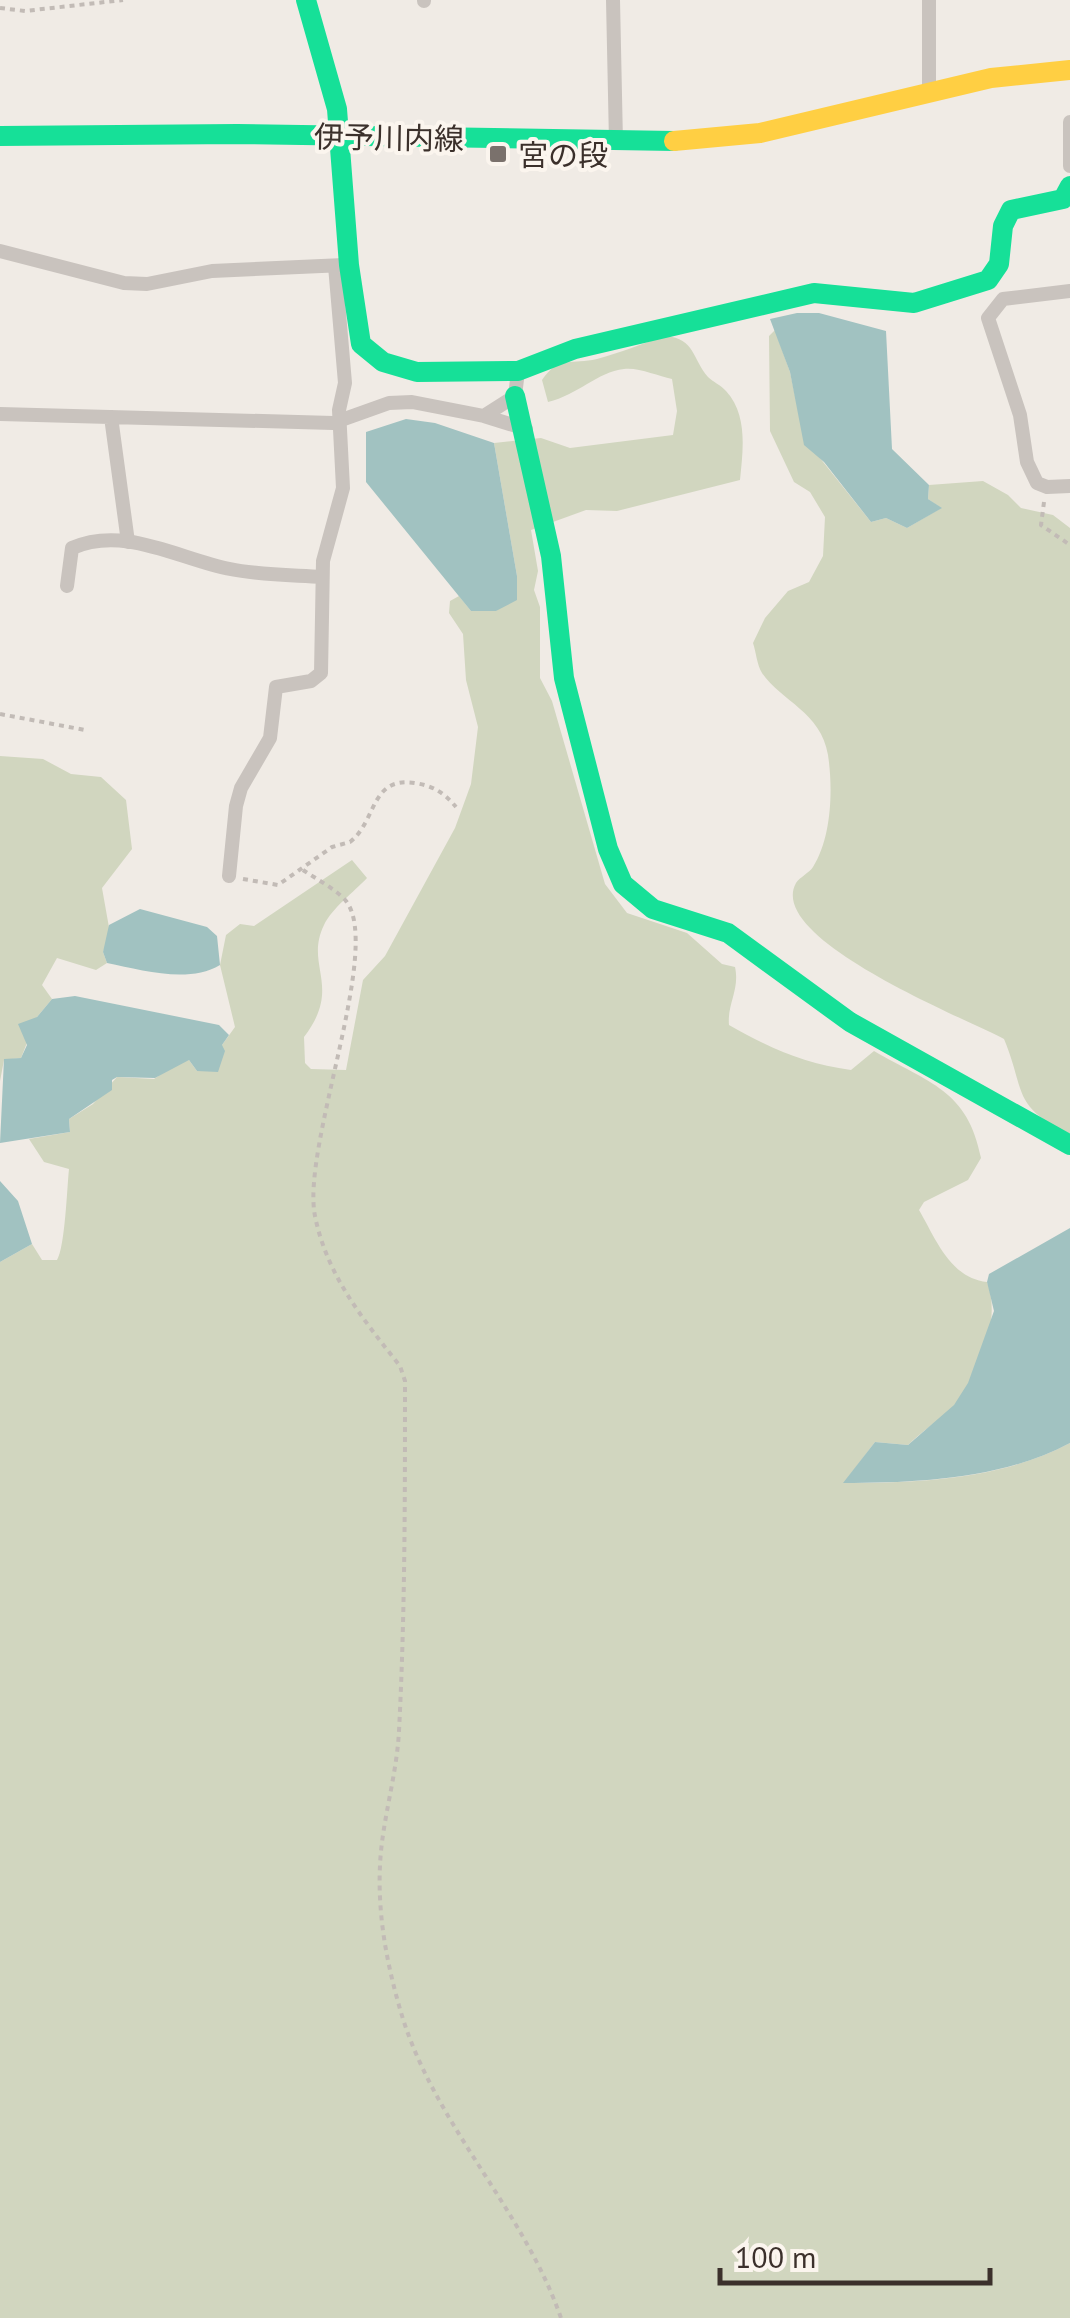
<svg xmlns="http://www.w3.org/2000/svg" width="1070" height="2318" viewBox="0 0 1070 2318" font-family="'PT Sans','Noto Sans JP',sans-serif">
<style>
.green{fill:#d1d6bf}
.water{fill:#a1c2c1}
.lines{fill:none;stroke-linecap:round;stroke-linejoin:round}
.path{stroke:#c2bbb6;stroke-width:4;stroke-dasharray:5 5;stroke-linecap:butt}
.street{stroke:#c9c3be;stroke-width:14}
.fast{stroke:#16e098;stroke-width:20}
.slow{stroke:#ffcf43;stroke-width:20}
.poi-dot{fill:#7a716c;stroke:#fbf5ee;stroke-width:4}
.labels{text-anchor:middle;dominant-baseline:central;stroke-width:8;stroke-linejoin:round;paint-order:stroke}
.street-label{font-size:30px;fill:#3b302b;stroke:#fbf5ee}
.poi-label{font-size:30px;fill:#3b302b;stroke:#fbf5ee;text-anchor:start}
</style>
<rect width="100%" height="100%" fill="#f0ebe5"/>
<path class="green" d="M 775,330 L 790,372 L 804,438 L 871,522 L 886,518 L 907,528 L 941,508 L 928,499 L 929,485 L 983,481 L 1008,495 L 1021,508 L 1053,515 L 1070,528 L 1070,1134 C 1011,1106 1026,1092 1004,1039 C 967,1019 765,939 796,883 C 800,877 809,873 813,867 C 832,837 833,788 828,755 C 821,712 781,701 762,673 C 757,665 756,652 753,643 L 765,618 L 788,591 L 809,582 L 823,556 L 825,517 L 810,492 L 794,482 L 770,431 L 769,336 Z
M 666,336 C 695,339 692,358 708,377 C 713,382 721,385 726,391 C 748,415 743,450 740,480 L 617,511 L 586,510 L 531,530 L 538,571 L 534,590 L 540,607 L 540,678 L 552,701 L 605,884 L 627,913 L 687,933 L 722,964 L 735,967 C 740,990 727,1004 729,1025 C 769,1048 805,1064 851,1070 L 874,1051 C 929,1083 968,1090 981,1158 L 968,1180 L 924,1202 L 919,1210 C 936,1239 950,1278 987,1282 C 1002,1319 979,1380 951,1409 C 937,1422 921,1432 908,1445 L 875,1442 L 844,1483 C 919,1483 1003,1479 1070,1443 L 1070,2318 L 0,2318 L 0,1262 L 32,1244 L 42,1260 L 57,1260 C 65,1247 67,1188 69,1169 L 44,1162 L 29,1139 L 70,1132 L 69,1119 L 93,1104 L 117,1077 L 154,1079 L 180,1061 L 189,1060 L 197,1071 L 220,1059 L 222,1045 L 235,1027 L 220,965 L 226,935 L 240,924 L 254,926 L 352,860 L 367,878 C 354,892 332,908 324,925 C 304,966 343,986 304,1037 L 305,1063 L 311,1069 L 346,1070 L 363,980 L 385,956 L 455,828 L 471,784 L 478,727 L 466,680 L 463,634 L 449,613 L 450,601 L 459,596 L 471,611 L 496,611 L 517,576 L 494,443 L 541,438 L 570,448 L 673,435 L 677,411 L 672,379 C 658,376 638,367 624,369 C 597,372 578,395 548,402 L 542,380 C 559,355 572,365 597,359 C 620,353 643,343 666,336 Z
M 0,756 L 43,759 L 71,774 L 101,777 L 126,800 L 132,849 L 102,888 L 110,933 L 103,952 L 107,963 L 96,970 L 57,958 L 42,985 L 52,999 L 37,1017 L 21,1058 L 4,1060 L 0,1081 Z"/>
<path class="water" d="M 797,313 L 819,313 L 886,331 L 892,449 L 929,485 L 928,499 L 942,508 L 907,528 L 886,518 L 871,522 L 824,462 L 804,445 L 790,372 L 770,319 Z
M 406,419 L 435,423 L 494,443 L 517,576 L 517,600 L 496,611 L 471,611 L 366,482 L 366,432 Z
M 140,909 L 207,927 L 217,936 L 220,965 C 188,984 142,970 107,963 L 103,952 L 109,925 Z
M 75,996 L 219,1025 L 229,1035 L 222,1045 L 225,1051 L 218,1072 L 197,1071 L 189,1060 L 155,1078 L 117,1077 L 112,1080 L 112,1090 L 69,1119 L 70,1132 L 0,1143 L 4,1059 L 21,1058 L 27,1045 L 18,1024 L 37,1017 L 52,999 Z
M 0,1181 L 18,1201 L 32,1244 L 0,1262 Z
M 1070,1228 L 1070,1443 C 1003,1479 918,1483 843,1483 L 875,1442 L 908,1445 L 954,1405 L 968,1383 L 994,1311 L 987,1282 L 989,1274 Z"/>
<g class="lines">
<path class="path" d="M 0,8 L 25,11 L 123,0
M 1044,502 L 1041,525 L 1070,545
M 0,714 L 85,730
M 303,870 C 316,879 336,889 346,901 C 383,948 301,1147 315,1216 C 327,1276 363,1319 400,1366 L 405,1381 C 405,1498 405,1614 399,1731 C 397,1771 385,1811 381,1851 C 376,1905 385,1957 400,2009 C 432,2122 523,2208 561,2318
M 243,879 L 278,885 L 332,847 L 350,842 C 377,821 370,776 415,783 C 434,786 444,793 456,807"/>
<path class="street" d="M 613,0 L 616,142
M 424,1 L 424,0
M 929,91 L 929,0
M 1070,122 L 1070,166
M 0,251 L 124,283 L 147,284 L 212,271 L 344,265
M 1070,291 L 1003,299 L 988,318 L 1020,415 L 1027,462 L 1037,483 L 1047,487 L 1070,486
M 0,414 L 333,423 L 389,403 L 412,402 L 484,416 L 515,396 L 518,371
M 484,416 L 526,429
M 111,417 L 128,542
M 67,586 L 72,548 C 124,525 179,559 230,569 C 259,575 292,575 322,577
M 229,876 L 236,806 L 241,788 L 270,738 L 276,687 L 311,681 L 321,673 L 323,561 L 343,488 L 339,410 L 345,383 L 335,266"/>
<path class="fast" d="M 306,0 L 337,109 L 349,265 L 361,344 L 383,362 L 417,372 L 518,371 L 575,349 L 814,293 L 914,303 L 988,280 L 999,264 L 1003,226 L 1011,210 L 1063,199 L 1070,186
M 0,136 L 237,134 L 674,141
M 515,396 L 551,556 L 564,678 L 608,849 L 623,884 L 653,909 L 728,933 L 850,1022 L 1070,1145"/>
<path class="slow" d="M 674,141 L 760,133 L 991,78 L 1070,70"/>
</g>
<rect class="poi-dot" x="488" y="144" width="20" height="20" rx="5"/>
<g class="labels">
<g class="street-label">
<text transform="translate(389 137) rotate(1)">伊予川内線</text>
</g>
<g class="poi-label">
<text x="518" y="154">宮の段</text>
</g>
</g>
<path d="M720 2268v15h270v-15" fill="none" stroke="#3b302b" stroke-width="5"/>
<text x="735" y="2268" font-size="30" fill="#3b302b" stroke="#fbf5ee" stroke-width="8" paint-order="stroke">100 m</text>
</svg>
